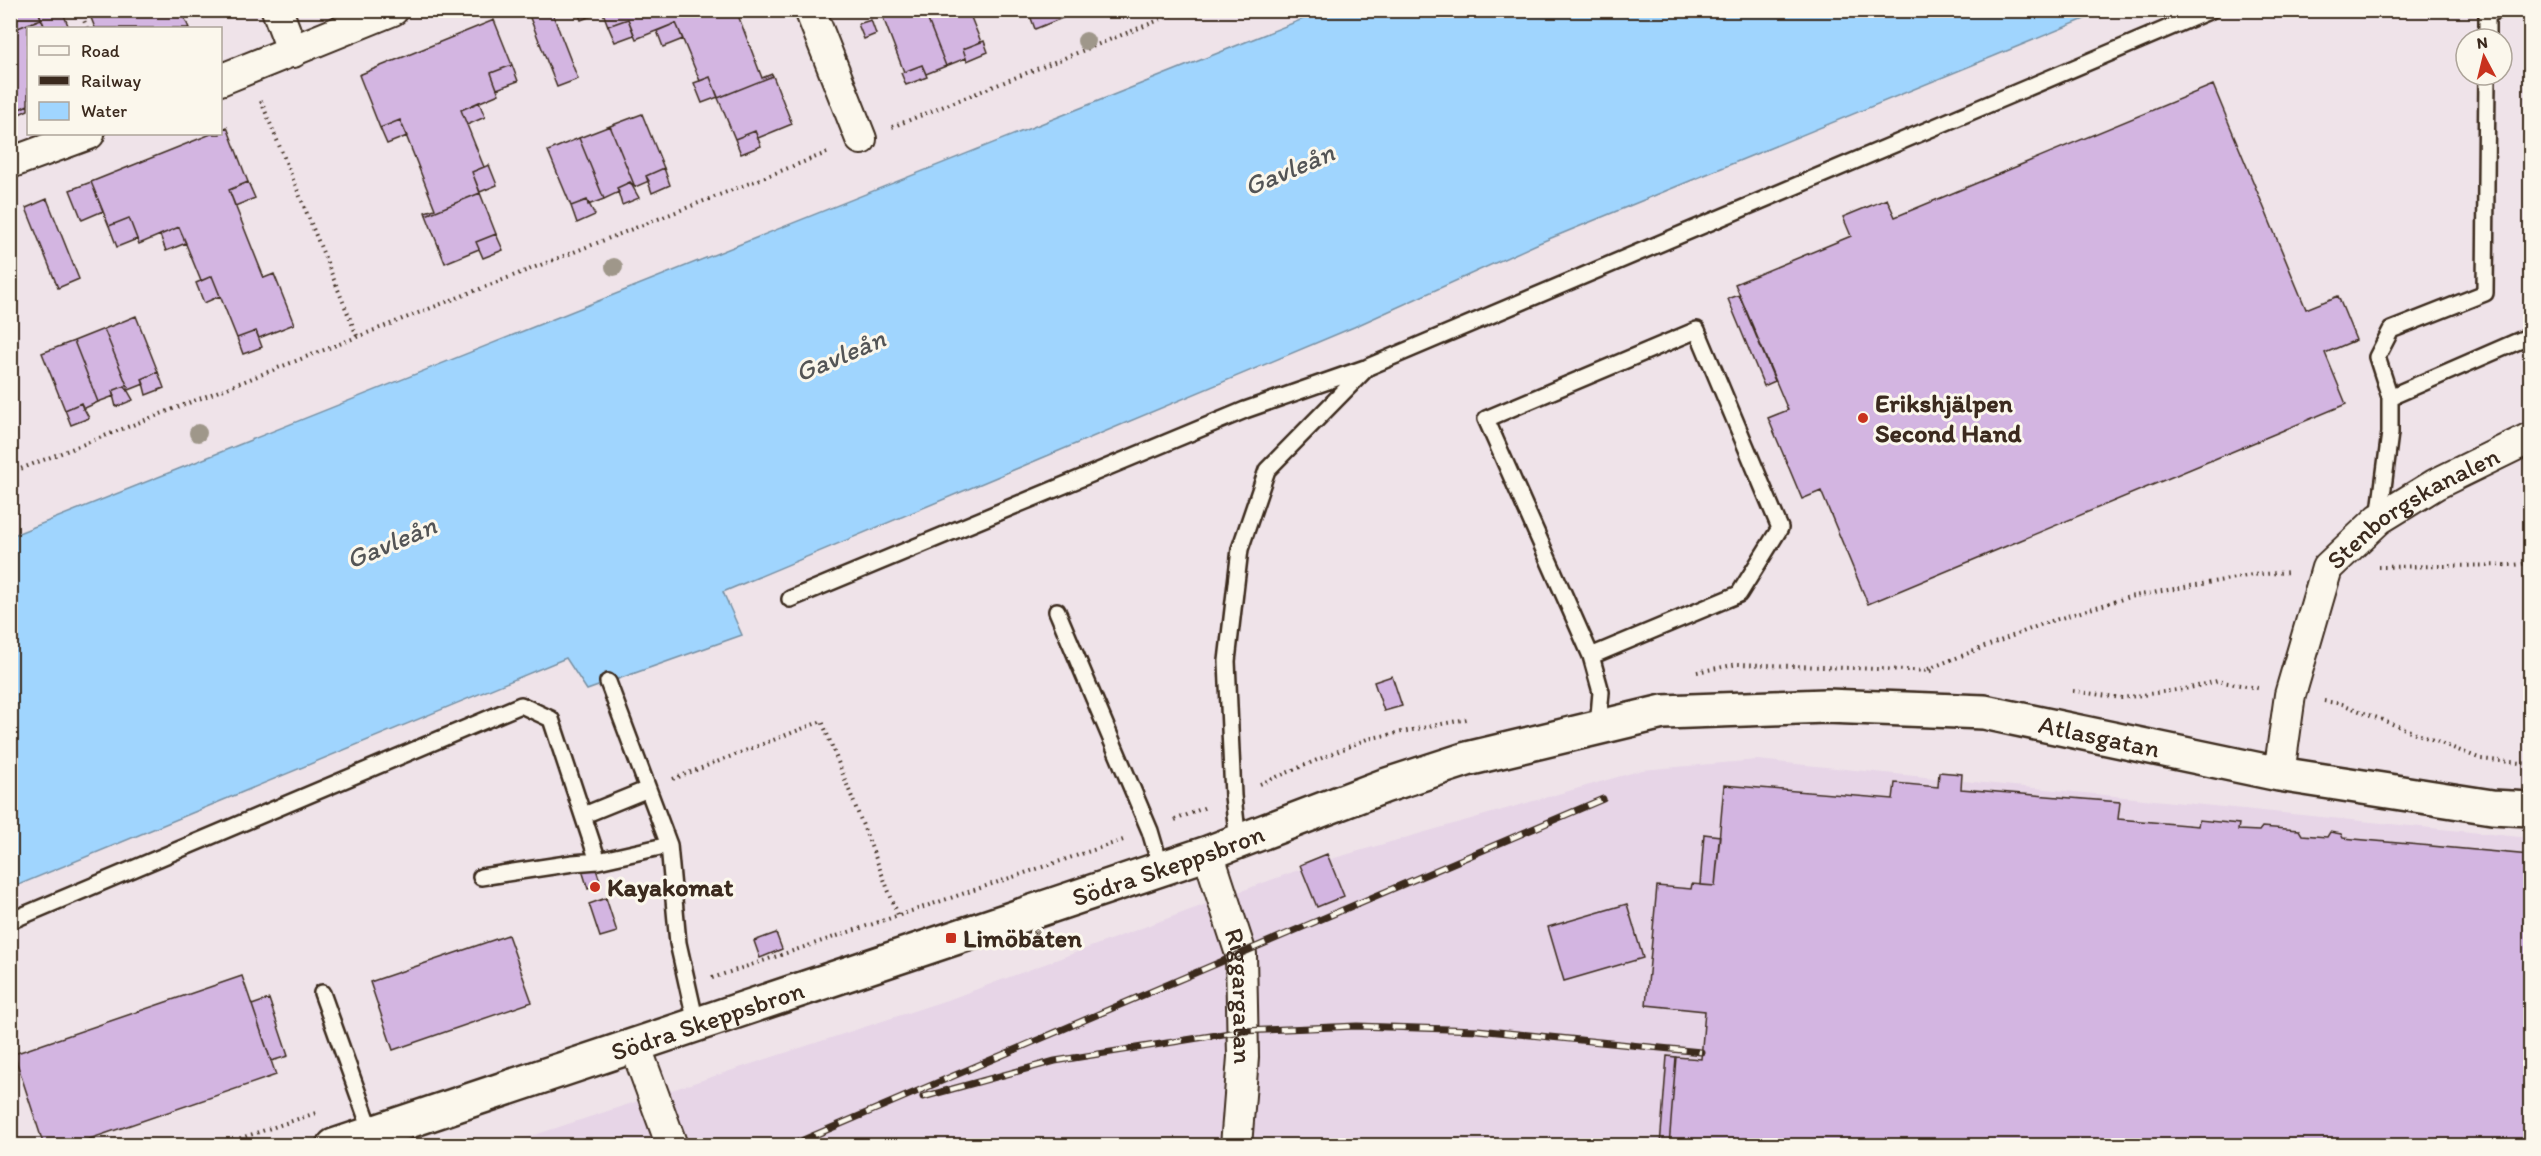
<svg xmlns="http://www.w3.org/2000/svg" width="2541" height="1156" viewBox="0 0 2541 1156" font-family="Itim,sans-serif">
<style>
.built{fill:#e7d5e7}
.water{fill:#a0d5fe;stroke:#7891a4;stroke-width:1.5}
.building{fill:#d3b5e1;stroke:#3b2a1e;stroke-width:1.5}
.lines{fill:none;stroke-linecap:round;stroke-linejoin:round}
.lane-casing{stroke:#3b2a1e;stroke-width:20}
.street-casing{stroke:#3b2a1e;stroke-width:34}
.secondary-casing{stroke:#3b2a1e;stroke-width:38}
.path{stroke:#3b2a1e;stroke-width:4;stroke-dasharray:1.5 4.5;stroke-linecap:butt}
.lane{stroke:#fbf7ec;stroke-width:15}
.street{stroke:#fbf7ec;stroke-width:30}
.secondary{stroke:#fbf7ec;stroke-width:33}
.rail-casing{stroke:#3b2a1e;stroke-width:7}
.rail{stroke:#fbf7ec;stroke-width:4.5;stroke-dasharray:14;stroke-linecap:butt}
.tree{fill:#9f978a}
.poi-dot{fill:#c8321e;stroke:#fbf7ec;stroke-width:2}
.labels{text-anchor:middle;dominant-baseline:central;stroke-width:6;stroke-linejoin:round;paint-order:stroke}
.poi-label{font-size:26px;font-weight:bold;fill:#3b2a1e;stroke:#fbf7ec;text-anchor:start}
.street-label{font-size:26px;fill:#3b2a1e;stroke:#fbf7ec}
.water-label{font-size:27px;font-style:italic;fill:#545556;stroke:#fbf7ec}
</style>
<rect width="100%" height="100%" fill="#efe3e9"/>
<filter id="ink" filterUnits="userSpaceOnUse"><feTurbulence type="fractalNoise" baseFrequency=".0167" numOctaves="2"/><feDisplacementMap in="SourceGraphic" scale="12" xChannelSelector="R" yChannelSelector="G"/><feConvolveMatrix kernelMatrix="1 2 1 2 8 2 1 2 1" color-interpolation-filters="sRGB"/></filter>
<g filter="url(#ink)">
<path class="built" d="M 1757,760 L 2530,838 L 2530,1145 L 501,1146 L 953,998 L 1317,863 L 1642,770 Z"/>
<path class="water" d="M 1323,11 L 2104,11 L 1539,243 L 1354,327 L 723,592 L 742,635 L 587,690 L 566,658 L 11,888 L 11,536 Z"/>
<path class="building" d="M 26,10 L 38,10 L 41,19 L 10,31 L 10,17 Z
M 38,10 L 62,10 L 69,28 L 45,28 Z
M 88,10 L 181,10 L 189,28 L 95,28 Z
M 527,10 L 551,10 L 578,79 L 557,87 Z
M 577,10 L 602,10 L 602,12 L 581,20 Z
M 602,10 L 736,10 L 762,78 L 772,74 L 773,76 L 718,98 L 710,77 L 700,81 L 676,23 L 636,39 L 628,19 L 608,26 Z
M 884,10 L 924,10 L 946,66 L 926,74 L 922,65 L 904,72 L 881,12 Z
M 924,10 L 968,10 L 981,42 L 963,49 L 966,58 L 946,66 Z
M 1028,10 L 1082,10 L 1035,29 Z
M 41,19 L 45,28 L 28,28 L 28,105 L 15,111 L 10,110 L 10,31 Z
M 628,19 L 634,35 L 615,42 L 608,26 Z
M 494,20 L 512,65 L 491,73 L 499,94 L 461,110 L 484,167 L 472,172 L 480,193 L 426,215 L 425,212 L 435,209 L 400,120 L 380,128 L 359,75 Z
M 871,20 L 876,34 L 864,39 L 858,24 Z
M 676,23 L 683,39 L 663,47 L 657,31 Z
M 984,41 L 988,52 L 967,61 L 963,49 Z
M 512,65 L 518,81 L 497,89 L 491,73 Z
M 922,65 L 927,77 L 906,85 L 901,73 Z
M 773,76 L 792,124 L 758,138 L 755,131 L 735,139 L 718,98 Z
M 710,77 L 718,97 L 702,103 L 694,83 Z
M 2213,85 L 2306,309 L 2338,296 L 2356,340 L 2325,353 L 2346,404 L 1868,604 L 1821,491 L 1802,499 L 1768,418 L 1788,410 L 1735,284 L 1851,236 L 1843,217 L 1887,199 L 1895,217 Z
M 479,102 L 485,117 L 467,125 L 461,110 Z
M 28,105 L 28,110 L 17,115 L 15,111 Z
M 642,114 L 664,168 L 646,176 L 649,181 L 635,187 L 610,126 Z
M 400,120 L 407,136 L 387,144 L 380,128 Z
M 610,126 L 635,187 L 630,182 L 617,188 L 619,192 L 604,199 L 579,138 Z
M 227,127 L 248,182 L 229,190 L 264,278 L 274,274 L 294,324 L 259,338 L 256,331 L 237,338 L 212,276 L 201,281 L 179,227 L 139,244 L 129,218 L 109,226 L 91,182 L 211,134 L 220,134 L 220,130 Z
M 755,131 L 761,146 L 741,154 L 735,139 Z
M 579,138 L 604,199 L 588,205 L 587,200 L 571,206 L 548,151 Z
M 489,165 L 497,185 L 480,192 L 472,172 Z
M 664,168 L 670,185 L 652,193 L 646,176 Z
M 91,182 L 103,211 L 82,220 L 70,190 Z
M 248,182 L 255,198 L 235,206 L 229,190 Z
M 630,182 L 639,198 L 622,205 L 617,188 Z
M 480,193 L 496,234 L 476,242 L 479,249 L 445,263 L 426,215 Z
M 47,199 L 79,279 L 58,288 L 26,208 Z
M 587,200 L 595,215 L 577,223 L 571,206 Z
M 129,218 L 137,239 L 117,247 L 109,226 Z
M 179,227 L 186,243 L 166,251 L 160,235 Z
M 496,234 L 503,250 L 483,258 L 476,242 Z
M 212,276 L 220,296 L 204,303 L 196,283 Z
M 1739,295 L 1775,381 L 1764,386 L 1728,299 Z
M 136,316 L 158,372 L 142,379 L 144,384 L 129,390 L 104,329 Z
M 104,329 L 129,390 L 127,391 L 125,386 L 112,391 L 114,396 L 98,402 L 74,341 Z
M 256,331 L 262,347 L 243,354 L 237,338 Z
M 74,341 L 98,402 L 83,409 L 81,403 L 65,410 L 42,353 Z
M 158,372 L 164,388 L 146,395 L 142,379 Z
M 125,386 L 133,400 L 116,407 L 112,391 Z
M 81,403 L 89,418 L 71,425 L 65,410 Z
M 1392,676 L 1402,706 L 1384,711 L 1374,682 Z
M 1939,772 L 1962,774 L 1961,789 L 2120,802 L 2118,819 L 2198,826 L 2199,820 L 2239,824 L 2238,830 L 2259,831 L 2262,827 L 2299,830 L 2302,835 L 2327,837 L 2330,832 L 2341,834 L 2343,838 L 2530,855 L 2530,1146 L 1669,1146 L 1676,1057 L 1701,1059 L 1705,1011 L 1646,1005 L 1657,886 L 1691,889 L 1692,884 L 1715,886 L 1724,785 L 1893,799 L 1895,783 L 1938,787 Z
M 1704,834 L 1720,836 L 1715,886 L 1700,885 Z
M 1327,854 L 1344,896 L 1317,907 L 1300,865 Z
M 595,866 L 601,884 L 588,889 L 582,870 Z
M 606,898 L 617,932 L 600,937 L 589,904 Z
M 1627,904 L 1643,958 L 1564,981 L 1548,927 Z
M 776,933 L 782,949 L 760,958 L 754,941 Z
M 508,935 L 532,1002 L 393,1050 L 370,982 Z
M 242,976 L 276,1075 L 69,1146 L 44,1146 L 14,1054 Z
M 269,999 L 288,1056 L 271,1061 L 252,1005 Z
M 1667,1056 L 1676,1057 L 1669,1146 L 1660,1146 Z"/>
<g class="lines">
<defs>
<path id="lane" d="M 2487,39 L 2487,15 L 2498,10
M 2390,397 L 2530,336
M 2379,519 L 2390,433 L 2390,397 L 2377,357 L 2391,330 L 2485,293 L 2487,75
M 790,599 L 1245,410 L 1365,368
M 1057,611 L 1150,831 L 1161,868
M 1591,656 L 1739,594 L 1780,528 L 1697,330 L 1486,419 L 1591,656 L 1601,692 L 1598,727
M 608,682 L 669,845 L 678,943 L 696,1023
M 584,815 L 648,789
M 1238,842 L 1233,796 L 1227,661 L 1240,549 L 1267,470 L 1368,367 L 2211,10
M 481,877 L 573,863 L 598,861
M 10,921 L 521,705 L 551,719 L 598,861 L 669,845
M 322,993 L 372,1133"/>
<g id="street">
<path d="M 277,10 L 293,52"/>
<path d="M 810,10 L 861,139"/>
<path d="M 220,80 L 393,10"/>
<path d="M 10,163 L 89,134"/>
<path id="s1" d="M 2279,774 L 2290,695 L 2327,568 L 2379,519 L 2436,484 L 2530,438"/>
<path id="s2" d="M 1208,853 L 1241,954 L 1243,1057 L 1236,1146"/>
<path d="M 635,1045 L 672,1146"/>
</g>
<g id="secondary">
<path id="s3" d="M 334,1146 L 1208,853 L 1384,786 L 1467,759 L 1663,712 L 1826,706 L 1984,712 L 2279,774 L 2492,807 L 2530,809"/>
</g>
</defs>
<use href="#lane" class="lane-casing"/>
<use href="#street" class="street-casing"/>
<use href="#secondary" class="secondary-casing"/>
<path class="path" d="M 80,10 L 87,28
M 261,101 L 357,336
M 892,127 L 1184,10
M 10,473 L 829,152
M 2378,567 L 2514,565 L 2530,563
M 1928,669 L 2048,622 L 2129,597 L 2252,575 L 2290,572
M 1697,672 L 1738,664 L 1935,671
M 2073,691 L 2122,698 L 2190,688 L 2217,681 L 2258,688
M 2324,701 L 2342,704 L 2481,759 L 2530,764
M 673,779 L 822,721 L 898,915
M 1260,784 L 1367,739 L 1467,719
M 1175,820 L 1206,807
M 712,978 L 1126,839
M 217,1146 L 316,1113"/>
<use href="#lane" class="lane"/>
<use href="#street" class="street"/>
<use href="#secondary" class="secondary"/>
<defs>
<path id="rail" d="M 923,1097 L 1055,1061 L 1242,1031 L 1357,1026 L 1478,1030 L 1701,1052
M 789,1146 L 1603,799"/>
</defs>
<use href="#rail" class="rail-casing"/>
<use href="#rail" class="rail"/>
</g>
<g class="tree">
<circle cx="1086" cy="41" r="9"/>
<circle cx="614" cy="267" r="9"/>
<circle cx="198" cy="433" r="9"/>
</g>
</g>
<g class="poi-dot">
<circle cx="1863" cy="418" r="6"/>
<circle cx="595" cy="887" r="6"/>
<rect x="945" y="932" width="12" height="12" rx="3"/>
</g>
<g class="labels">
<g class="poi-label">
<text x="1875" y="403">Erikshjälpen<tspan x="1875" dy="30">Second Hand</tspan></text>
<text x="607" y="887">Kayakomat</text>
<text x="963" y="938">Limöbåten</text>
</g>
<g class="street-label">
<text stroke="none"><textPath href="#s1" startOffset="318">Stenborgskanalen</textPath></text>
<text stroke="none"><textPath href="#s3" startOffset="1838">Atlasgatan</textPath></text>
<text stroke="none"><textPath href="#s3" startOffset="880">Södra Skeppsbron</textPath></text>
<text stroke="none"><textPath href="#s2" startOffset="148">Riggargatan</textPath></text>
<text stroke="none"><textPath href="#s3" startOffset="394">Södra Skeppsbron</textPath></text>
</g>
<g class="water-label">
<text transform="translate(1289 169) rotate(-23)">Gavleån</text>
<text transform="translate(840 355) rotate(-23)">Gavleån</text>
<text transform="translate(391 542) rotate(-23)">Gavleån</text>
</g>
</g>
<rect width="2541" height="1156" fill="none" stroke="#fbf7ec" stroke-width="36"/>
<rect x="18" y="18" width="2505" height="1120" fill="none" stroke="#3b2a1e" stroke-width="2" filter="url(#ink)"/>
<rect x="27" y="27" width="195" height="108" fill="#fbf7ec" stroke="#aea59a" stroke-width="1.5"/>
<rect x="39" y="46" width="30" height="9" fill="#fbf7ec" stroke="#aea59a" stroke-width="1.5"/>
<text x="81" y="57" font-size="18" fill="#3b2a1e">Road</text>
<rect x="39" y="76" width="30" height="9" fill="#3b2a1e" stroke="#aea59a" stroke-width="1.5"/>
<text x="81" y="87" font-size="18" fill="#3b2a1e">Railway</text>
<rect x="39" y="102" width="30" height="18" fill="#a0d5fe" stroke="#aea59a" stroke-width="1.5"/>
<text x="81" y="117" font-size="18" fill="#3b2a1e">Water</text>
<g transform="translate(2484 57) rotate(353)"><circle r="28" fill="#fbf7ec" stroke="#aea59a" stroke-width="1.5"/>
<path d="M0-4.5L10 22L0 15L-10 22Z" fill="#c8321e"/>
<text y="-9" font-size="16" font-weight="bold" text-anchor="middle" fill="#3b2a1e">N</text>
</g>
</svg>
